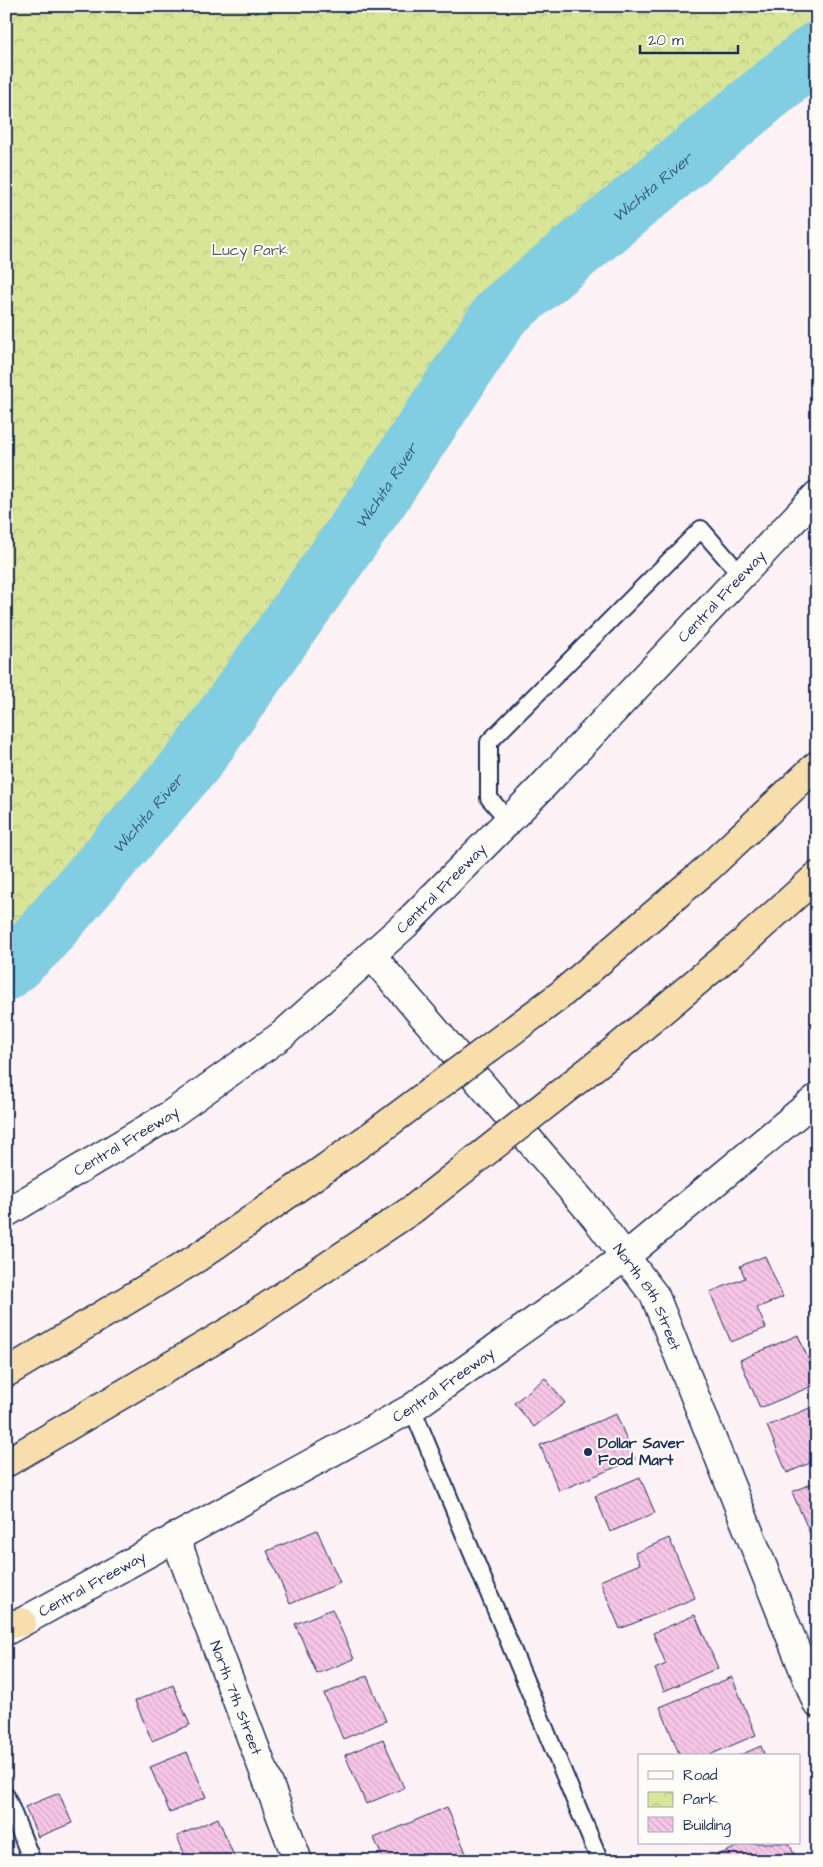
<svg xmlns="http://www.w3.org/2000/svg" width="823" height="1867" viewBox="0 0 823 1867" font-family="'Architects Daughter',sans-serif">
<style>
.park{fill:url(#park-crowns);stroke:#7a8a7a}
.lines{fill:none;stroke-linecap:round;stroke-linejoin:round}
.river{stroke:#81cde1;stroke-width:59}
.building{fill:url(#building-back-hatch);stroke:#1b2f5e}
.service-casing{stroke:#1b2f5e;stroke-width:20}
.minor-casing{stroke:#1b2f5e;stroke-width:31}
.secondary-casing{stroke:#1b2f5e;stroke-width:31}
.motorway-casing{stroke:#1b2f5e;stroke-width:31}
.service{stroke:#fdfcf7;stroke-width:16}
.minor{stroke:#fdfcf7;stroke-width:28}
.secondary{stroke:#fdfcf7;stroke-width:28}
.motorway{stroke:#f8deab;stroke-width:28}
.motorway-bridge-casing{stroke:#1b2f5e;stroke-width:31;stroke-linecap:butt}
.motorway-bridge{stroke:#f8deab;stroke-width:28}
.poi-dot{fill:#1b2f5e;stroke:#fdfcf7;stroke-width:2}
.labels{text-anchor:middle;dominant-baseline:central;stroke-width:4;stroke-linejoin:round;paint-order:stroke}
.park-label{font-size:15px;fill:#4a5c6c;stroke:#fdfcf7}
.street-label{font-size:15px;fill:#1b2f5e;stroke:#fdfcf7}
.poi-label{font-size:15px;font-weight:bold;fill:#1b2f5e;stroke:#fdfcf7;text-anchor:start}
.water-label{font-size:16px;font-style:italic;fill:#3a5e85;stroke:#fdfcf7}
</style>
<defs>
<pattern id="park-crowns" width="20" height="18" patternUnits="userSpaceOnUse" patternTransform="scale(1.25)"><rect width="20" height="18" fill="#d8e496"/><path d="M2 6a3 3 0 1 1 6 0M12 15a3 3 0 1 1 6 0" fill="none" stroke="#b9c484"/></pattern>
<pattern id="building-back-hatch" width="6" height="6" patternUnits="userSpaceOnUse" patternTransform="scale(1.25)"><rect width="6" height="6" fill="#f8c6e6"/><path d="M-1 5l2 2M0 0l6 6M5-1l2 2" fill="none" stroke="#d4aac8"/></pattern>
</defs>
<rect width="100%" height="100%" fill="#fcf1f4"/>
<filter id="ink" filterUnits="userSpaceOnUse"><feTurbulence type="fractalNoise" baseFrequency=".02" numOctaves="2"/><feDisplacementMap in="SourceGraphic" scale="10" xChannelSelector="R" yChannelSelector="G"/><feConvolveMatrix kernelMatrix="1 2 1 2 8 2 1 2 1" color-interpolation-filters="sRGB"/></filter>
<g filter="url(#ink)">
<path class="park" d="M 6,6 L 817,6 L 817,51 L 501,313 L 380,497 L 194,761 L 38,941 L 6,971 Z"/>
<g class="lines">
<path class="river" id="s1" d="M 6,971 L 38,941 L 194,761 L 380,497 L 501,313 L 817,51"/>
</g>
<path class="building" d="M 765,1256 L 783,1297 L 757,1308 L 766,1328 L 731,1342 L 710,1292 L 745,1278 L 740,1266 Z
M 798,1335 L 817,1380 L 817,1384 L 760,1408 L 740,1360 Z
M 545,1378 L 565,1403 L 534,1427 L 514,1403 Z
M 817,1405 L 817,1460 L 787,1473 L 767,1426 Z
M 616,1414 L 635,1459 L 559,1491 L 540,1445 Z
M 640,1477 L 655,1513 L 610,1532 L 595,1496 Z
M 817,1481 L 817,1545 L 815,1545 L 792,1492 Z
M 317,1530 L 340,1583 L 290,1604 L 267,1551 Z
M 669,1538 L 695,1598 L 620,1629 L 600,1581 L 640,1564 L 635,1553 Z
M 332,1609 L 354,1659 L 317,1674 L 295,1624 Z
M 695,1615 L 718,1668 L 664,1691 L 655,1669 L 666,1664 L 653,1633 Z
M 367,1676 L 386,1721 L 343,1739 L 324,1694 Z
M 732,1677 L 756,1735 L 707,1756 L 680,1756 L 660,1707 Z
M 173,1685 L 190,1725 L 152,1741 L 135,1701 Z
M 383,1739 L 404,1788 L 366,1804 L 345,1755 Z
M 761,1746 L 765,1756 L 738,1756 Z
M 187,1752 L 206,1797 L 170,1813 L 150,1767 Z
M 59,1793 L 72,1823 L 38,1837 L 25,1807 Z
M 447,1807 L 468,1858 L 463,1861 L 384,1861 L 374,1838 Z
M 218,1818 L 236,1861 L 187,1861 L 177,1836 Z
M 746,1843 L 789,1843 L 797,1861 L 704,1861 Z"/>
<g class="lines">
<defs>
<path id="service" d="M 509,821 L 489,798 L 489,742 L 701,529 L 741,575
M 412,1408 L 600,1861
M 6,1796 L 32,1861"/>
<g id="minor">
<path id="s2" d="M 371,955 L 595,1217 L 655,1296 L 817,1703"/>
<path id="s3" d="M 175,1537 L 298,1861"/>
</g>
<g id="secondary">
<path id="s4" d="M 6,1213 L 170,1115 L 282,1035 L 407,923 L 539,790 L 817,495"/>
<path id="s5" d="M 6,1631 L 412,1408 L 626,1256 L 817,1098"/>
</g>
<path id="motorway" d="M 559,996 L 708,868 L 817,765
M 609,1055 L 744,942 L 817,876
M 6,1373 L 197,1258 L 371,1136
M 6,1463 L 238,1326 L 413,1209
M 6,1626 L 22,1622"/>
</defs>
<use href="#service" class="service-casing"/>
<use href="#minor" class="minor-casing"/>
<use href="#secondary" class="secondary-casing"/>
<use href="#motorway" class="motorway-casing"/>
<use href="#service" class="service"/>
<use href="#minor" class="minor"/>
<use href="#secondary" class="secondary"/>
<use href="#motorway" class="motorway"/>
<defs>
<path id="motorway-bridge" d="M 371,1136 L 559,996
M 413,1209 L 609,1055"/>
</defs>
<use href="#motorway-bridge" class="motorway-bridge-casing"/>
<use href="#motorway-bridge" class="motorway-bridge"/>
</g>
</g>
<circle class="poi-dot" cx="588" cy="1452" r="5"/>
<g class="labels">
<g class="park-label">
<text x="250" y="250">Lucy Park</text>
</g>
<g class="street-label">
<text stroke="none"><textPath href="#s4" startOffset="950">Central Freeway</textPath></text>
<text stroke="none"><textPath href="#s4" startOffset="545">Central Freeway</textPath></text>
<text stroke="none"><textPath href="#s4" startOffset="140">Central Freeway</textPath></text>
<text stroke="none"><textPath href="#s2" startOffset="441">North 8th Street</textPath></text>
<text stroke="none"><textPath href="#s5" startOffset="502">Central Freeway</textPath></text>
<text stroke="none"><textPath href="#s5" startOffset="98">Central Freeway</textPath></text>
<text stroke="none"><textPath href="#s3" startOffset="172">North 7th Street</textPath></text>
</g>
<g class="poi-label">
<text x="598" y="1443">Dollar Saver<tspan x="598" dy="17">Food Mart</tspan></text>
</g>
<g class="water-label">
<text stroke="none"><textPath href="#s1" startOffset="1022">Wichita River</textPath></text>
<text stroke="none"><textPath href="#s1" startOffset="618">Wichita River</textPath></text>
<text stroke="none"><textPath href="#s1" startOffset="212">Wichita River</textPath></text>
</g>
</g>
<rect width="823" height="1867" fill="none" stroke="#fdfcf7" stroke-width="25"/>
<rect x="12" y="12" width="798" height="1842" fill="none" stroke="#1b2f5e" stroke-width="2" filter="url(#ink)"/>
<rect x="638" y="1754" width="162" height="90" fill="#fdfcf7" stroke="#a3aaba"/>
<rect x="648" y="1771" width="25" height="8" fill="#fdfcf7" stroke="#a3aaba"/>
<text x="683" y="1780" font-size="15" fill="#1b2f5e">Road</text>
<rect x="648" y="1792" width="25" height="15" fill="url(#park-crowns)" stroke="#a3aaba"/>
<text x="683" y="1804" font-size="15" fill="#1b2f5e">Park</text>
<rect x="648" y="1817" width="25" height="15" fill="url(#building-back-hatch)" stroke="#a3aaba"/>
<text x="683" y="1830" font-size="15" fill="#1b2f5e">Building</text>
<path d="M640 45v8h98v-8" fill="none" stroke="#1b2f5e" stroke-width="2.5"/>
<text x="648" y="45" font-size="15" fill="#1b2f5e" stroke="#fdfcf7" stroke-width="4" paint-order="stroke">20 m</text>
</svg>
